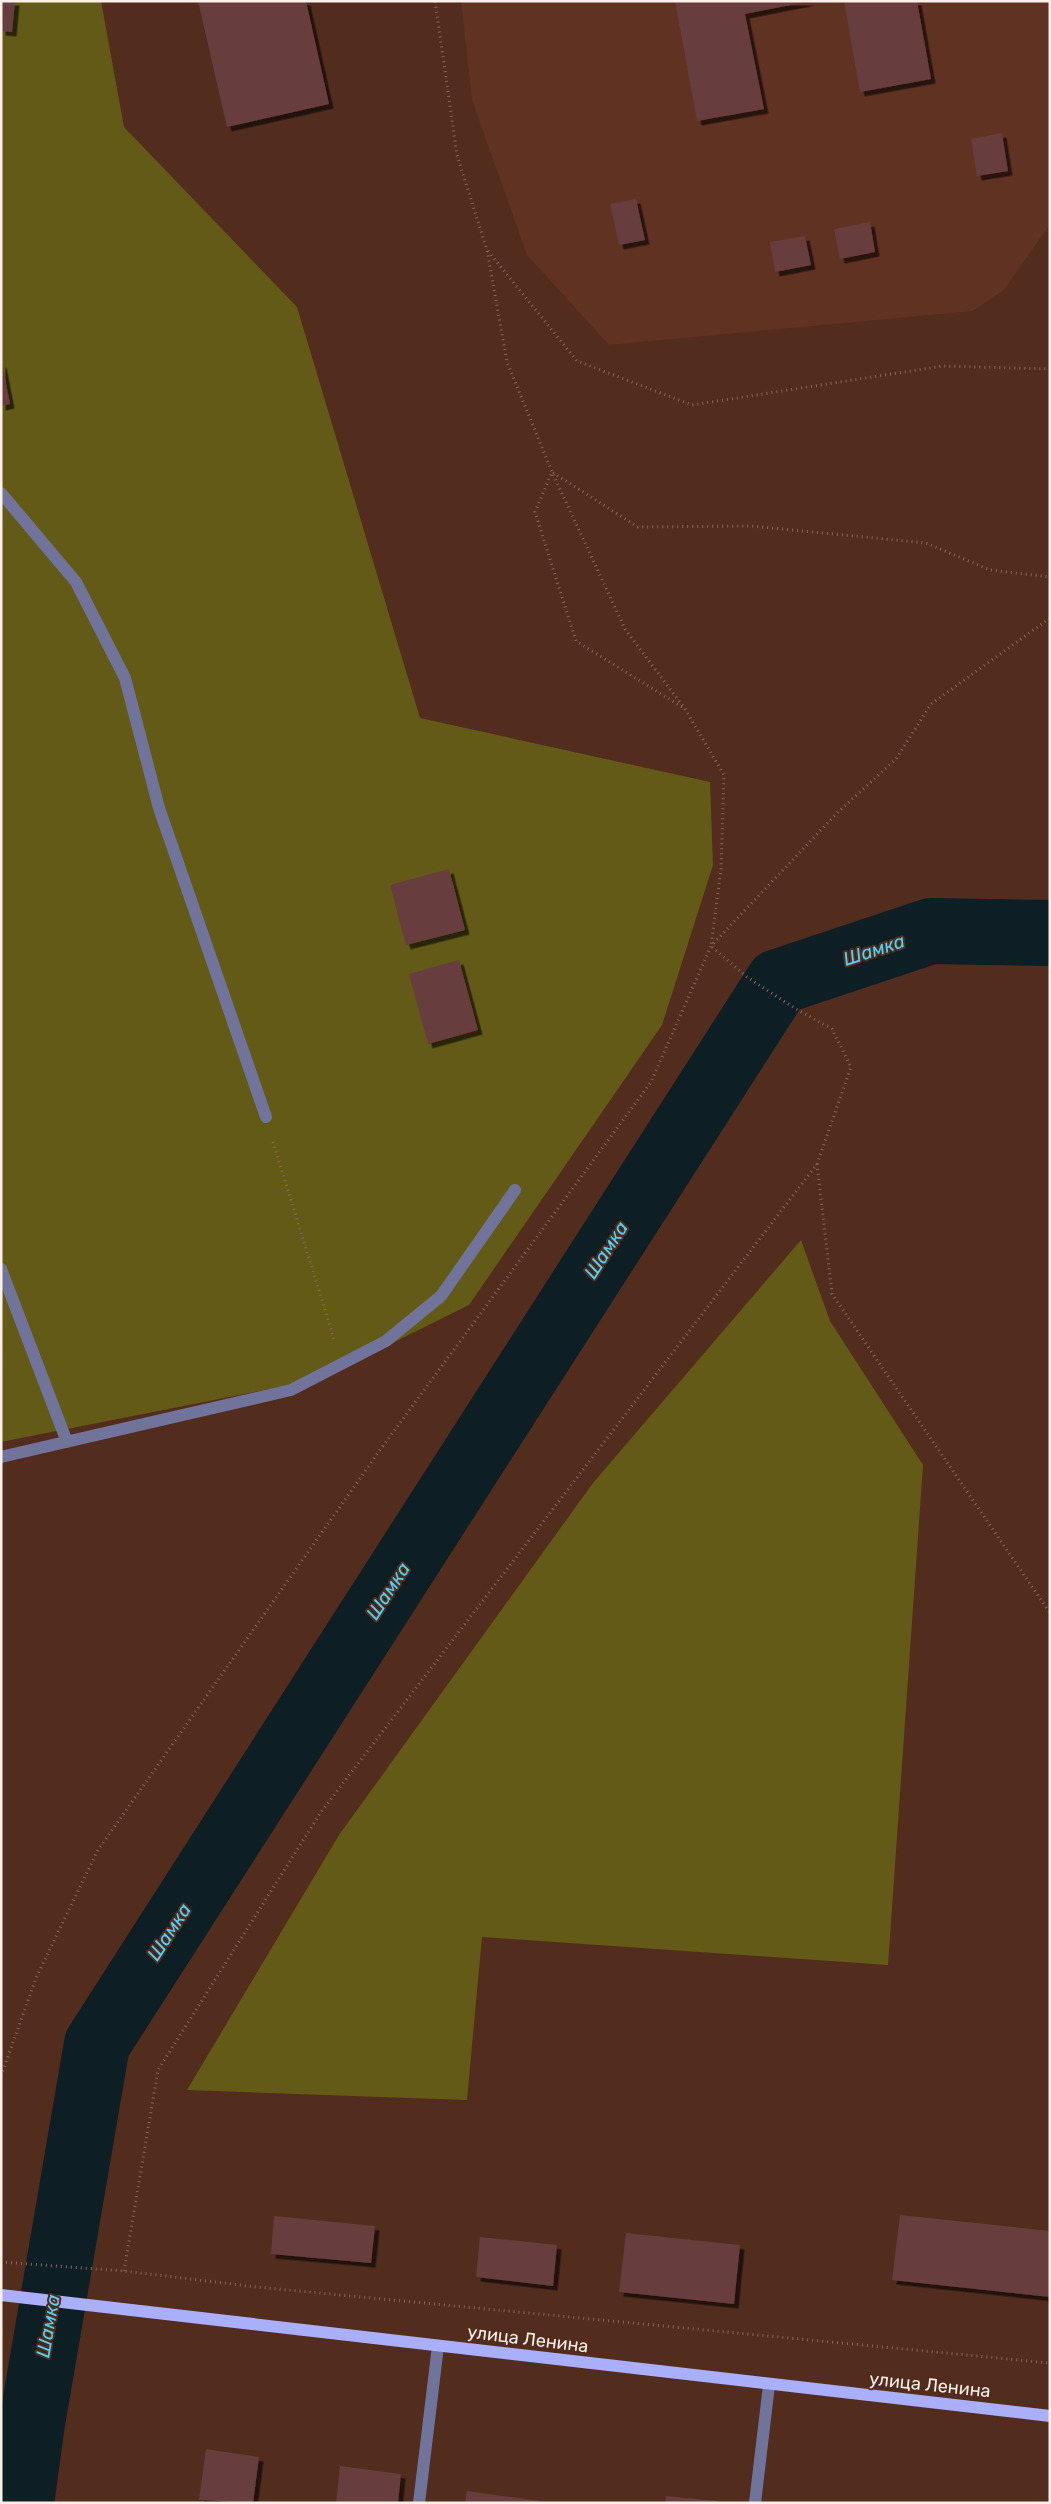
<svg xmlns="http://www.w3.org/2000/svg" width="1051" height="2504" viewBox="0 0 1051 2504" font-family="Rubik,sans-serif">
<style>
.built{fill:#603221}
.green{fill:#645a17}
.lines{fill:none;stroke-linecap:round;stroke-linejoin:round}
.river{stroke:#0d1e24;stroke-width:66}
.building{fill:#683c3c;filter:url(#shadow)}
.path{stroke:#88695d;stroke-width:3;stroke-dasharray:1 4;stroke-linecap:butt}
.service{stroke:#71749a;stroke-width:12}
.minor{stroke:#71749a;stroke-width:12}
.primary{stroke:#aaaffc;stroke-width:12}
.labels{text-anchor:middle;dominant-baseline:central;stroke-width:4;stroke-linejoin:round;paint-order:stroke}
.street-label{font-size:18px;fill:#feefe9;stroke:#522c1d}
.water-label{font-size:19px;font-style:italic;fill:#4dd6fd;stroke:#522c1d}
</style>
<defs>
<filter id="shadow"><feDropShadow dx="4.5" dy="4.5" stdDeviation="0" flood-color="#0009"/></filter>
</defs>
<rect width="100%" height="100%" fill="#522c1d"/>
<path class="built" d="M 461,1 L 1050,1 L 1050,224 L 1005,289 L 973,311 L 609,345 L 527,255 L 472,100 Z"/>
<path class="green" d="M 1,1 L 101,1 L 124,127 L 297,307 L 420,718 L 710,782 L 713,865 L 662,1025 L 469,1305 L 320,1379 L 1,1442 Z
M 801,1240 L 830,1321 L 923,1465 L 888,1965 L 482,1937 L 467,2100 L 187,2090 L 339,1835 L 593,1483 Z"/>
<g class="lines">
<path class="river" d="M 21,2503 L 32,2423 L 97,2044 L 778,982 L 931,931 L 1050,933"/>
</g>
<path class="building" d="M 1,1 L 15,1 L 12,32 L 1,31 Z
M 198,1 L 306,1 L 329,104 L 227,127 Z
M 675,1 L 811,1 L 745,14 L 764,109 L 697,121 Z
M 844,1 L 917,1 L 931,79 L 860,92 Z
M 1002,133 L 1008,171 L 977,176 L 971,139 Z
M 636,199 L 645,240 L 619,245 L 610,204 Z
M 870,222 L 875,252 L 840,259 L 834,229 Z
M 805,236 L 811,265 L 775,272 L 770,242 Z
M 2,363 L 10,404 L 1,406 L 1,364 Z
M 449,869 L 465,930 L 406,945 L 390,885 Z
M 459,960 L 478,1030 L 428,1044 L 409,974 Z
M 900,2215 L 1050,2231 L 1050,2297 L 892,2280 Z
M 274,2216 L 375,2226 L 371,2263 L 271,2254 Z
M 626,2233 L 740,2245 L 734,2304 L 619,2292 Z
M 480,2237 L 557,2245 L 553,2286 L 476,2277 Z
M 206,2449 L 259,2457 L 253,2503 L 199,2500 Z
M 340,2466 L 401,2474 L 398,2503 L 336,2503 Z
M 467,2491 L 547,2502 L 547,2503 L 465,2503 Z
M 666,2496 L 717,2501 L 717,2503 L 665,2503 Z"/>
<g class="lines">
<path class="path" d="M 488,251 L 577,361 L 692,405 L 943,366 L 1050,369
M 682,707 L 576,641 L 535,512 L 552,472 L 638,527 L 751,526 L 926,543 L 990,570 L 1050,577
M 273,1142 L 334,1339
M 817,1164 L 832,1294 L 1050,1613
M 1,2076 L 36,1978 L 98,1850 L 380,1450 L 651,1082 L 711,946 L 838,812 L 896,759 L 931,704 L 1050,618
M 1,2262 L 124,2271 L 257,2287 L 1050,2363
M 124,2271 L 158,2070 L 321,1812 L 817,1164 L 851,1067 L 832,1029 L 796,1009 L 747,977 L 711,946 L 721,869 L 724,775 L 685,709 L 625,629 L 552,472 L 507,362 L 487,250 L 457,155 L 435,1"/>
<path class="service" d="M 1,493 L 76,582 L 125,678 L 159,808 L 266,1117
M 1,1269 L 67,1442
M 1,1457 L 291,1390 L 386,1341 L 441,1296 L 515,1190"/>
<path class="minor" d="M 419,2503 L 438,2346
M 755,2503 L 769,2385"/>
<path class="primary" d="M 1,2295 L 1050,2416"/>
</g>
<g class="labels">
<g class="street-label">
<text transform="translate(528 2339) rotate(7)">улица Ленина</text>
<text transform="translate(930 2385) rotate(6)">улица Ленина</text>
</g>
<g class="water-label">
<text transform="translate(874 950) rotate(-18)">Шамка</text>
<text transform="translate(606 1250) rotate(-57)">Шамка</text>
<text transform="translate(388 1591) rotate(-57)">Шамка</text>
<text transform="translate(169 1932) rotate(-57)">Шамка</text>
<text transform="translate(48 2326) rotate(-80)">Шамка</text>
</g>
</g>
<rect width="1051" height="2504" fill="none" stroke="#feefe9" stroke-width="5"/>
</svg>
